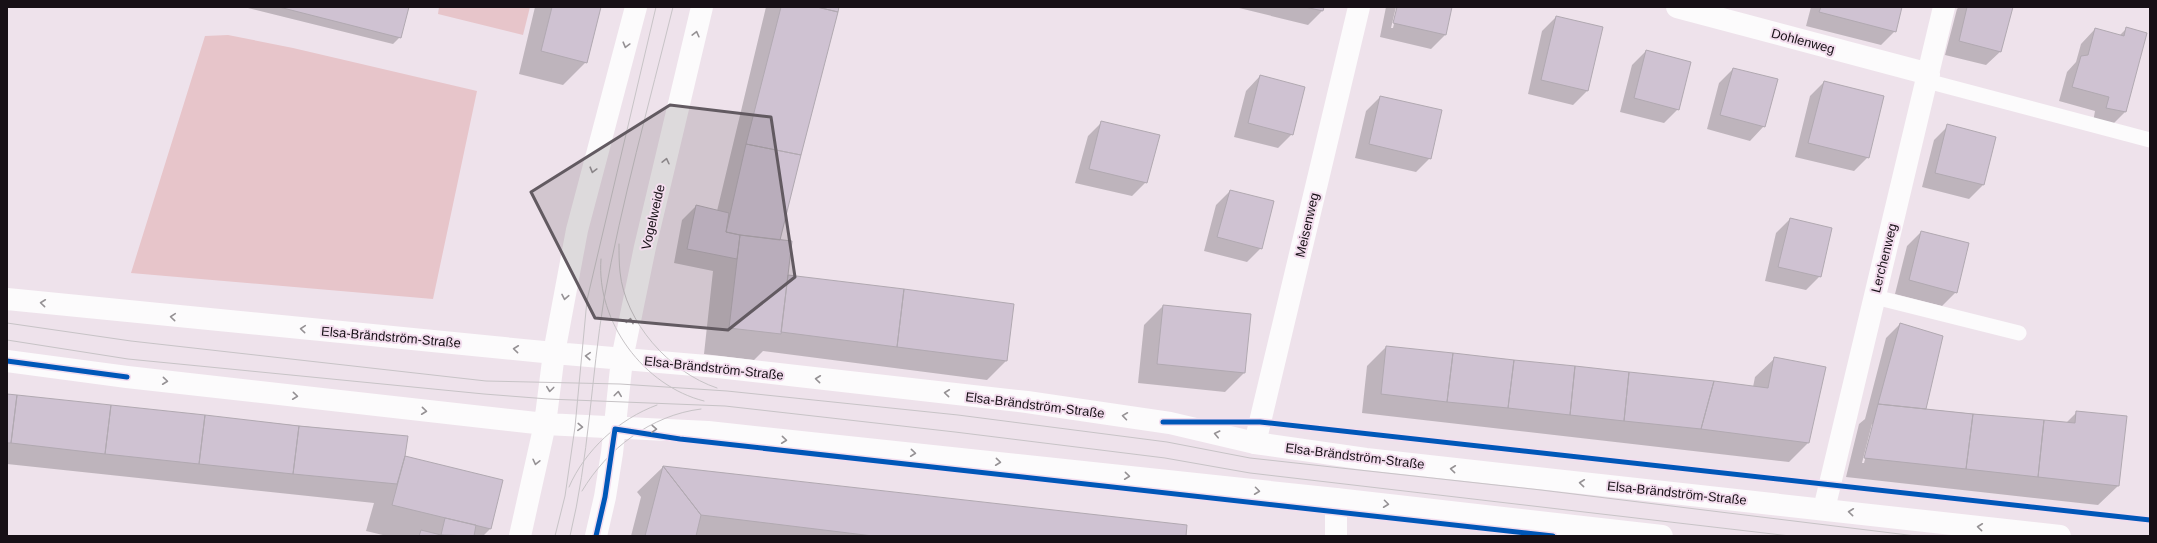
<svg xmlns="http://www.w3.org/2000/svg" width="2157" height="543" viewBox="0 0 2157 543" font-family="Arial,sans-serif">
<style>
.green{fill:#e7c5ca}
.shadow{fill:#0003;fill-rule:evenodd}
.building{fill:#cfc2d2;stroke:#b1a9b1}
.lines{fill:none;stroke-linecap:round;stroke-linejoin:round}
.lane{stroke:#fcfbfc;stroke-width:15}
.street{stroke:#fcfbfc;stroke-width:22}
.secondary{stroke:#fcfbfc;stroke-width:22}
.tram{stroke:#c7c3c6;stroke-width:1}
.cycleway-casing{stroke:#f3ddee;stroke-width:8}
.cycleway{stroke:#0057b8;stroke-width:5}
.oneway{stroke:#959194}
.marked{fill:#625a61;fill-opacity:0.2;stroke:#625a61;stroke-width:3;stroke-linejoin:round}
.labels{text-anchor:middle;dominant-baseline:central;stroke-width:4;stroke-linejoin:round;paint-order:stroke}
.street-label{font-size:13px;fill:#171016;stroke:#f3ddee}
</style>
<rect width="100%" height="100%" fill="#eee2eb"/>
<path class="green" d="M 439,7 L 530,7 L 523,35 L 438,14 Z
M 228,35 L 293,48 L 477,91 L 433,299 L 131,273 L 205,36 Z"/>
<path class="shadow" d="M 244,7 L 408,7 L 400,37 L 393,44 Z
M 535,7 L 600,7 L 586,62 L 563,85 L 519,74 Z
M 766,7 L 838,7 L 779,241 L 786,278 L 789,276 L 1006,361 L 987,380 L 763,351 L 754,360 L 704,354 L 713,271 L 674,263 L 682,220 L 696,206 L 717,211 Z
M 1235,7 L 1323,7 L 1322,11 L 1308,25 Z
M 1386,7 L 1396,7 L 1391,28 L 1393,28 L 1398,7 L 1451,7 L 1445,35 L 1431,49 L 1380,37 Z
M 1811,7 L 1901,7 L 1895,31 L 1881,45 L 1806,26 Z
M 1959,7 L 2012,7 L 2001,51 L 1986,65 L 1945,55 L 1957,9 Z
M 1556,17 L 1602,27 L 1587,91 L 1573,105 L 1528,94 L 1542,31 Z
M 2095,29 L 2119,36 L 2126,29 L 2146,34 L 2125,112 L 2111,126 L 2093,122 L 2095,111 L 2059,101 L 2067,72 L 2076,62 L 2081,44 Z
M 1646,51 L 1678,109 L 1664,123 L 1620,112 L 1632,65 Z
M 1733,69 L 1764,126 L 1750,141 L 1707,129 L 1719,83 Z
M 1260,76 L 1292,134 L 1278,148 L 1234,137 L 1246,91 Z
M 1824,82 L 1868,157 L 1854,171 L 1795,157 L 1810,96 Z
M 1380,97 L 1430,158 L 1416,172 L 1355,158 L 1366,111 Z
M 1102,122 L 1146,182 L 1132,196 L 1075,183 L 1088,136 Z
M 1948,126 L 1983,185 L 1969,199 L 1922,187 L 1934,140 Z
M 1230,191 L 1261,248 L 1247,262 L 1204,251 L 1216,205 Z
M 1790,219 L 1820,276 L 1806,290 L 1765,281 L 1776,233 Z
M 1921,232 L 1956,292 L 1942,306 L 1895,294 L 1907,246 Z
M 1163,306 L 1250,314 L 1244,373 L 1225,392 L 1138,383 L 1144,325 Z
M 1900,324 L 1942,336 L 1925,409 L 2066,423 L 2076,413 L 2118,486 L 2098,505 L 1846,477 L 1859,424 L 1865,419 L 1886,338 ZM 1872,424 L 1874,424 L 1864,463 L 1862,463 Z
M 1386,347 L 1753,387 L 1755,377 L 1775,358 L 1808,443 L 1789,462 L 1362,413 L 1367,366 Z
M 7,395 L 407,437 L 404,457 L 502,481 L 490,529 L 483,536 L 387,536 L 366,531 L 374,503 L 7,464 Z
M 663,467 L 1185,536 L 631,536 L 641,497 L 637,492 Z"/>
<path class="building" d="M 279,7 L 409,7 L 401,38 Z
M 552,7 L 601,7 L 587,63 L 541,51 Z
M 781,7 L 817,7 L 838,12 L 801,155 L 746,144 Z
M 817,7 L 839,7 L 838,12 Z
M 1305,7 L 1324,7 L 1323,11 Z
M 1397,7 L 1452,7 L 1446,35 L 1393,23 Z
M 1821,7 L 1902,7 L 1896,32 L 1819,12 Z
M 1967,7 L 2013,7 L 2001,52 L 1959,41 Z
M 1556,16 L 1603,27 L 1588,91 L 1541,80 Z
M 2126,27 L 2147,33 L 2126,112 L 2106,108 L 2109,97 L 2072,87 L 2081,56 L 2088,55 L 2095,28 L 2124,36 Z
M 1646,50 L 1691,62 L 1679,110 L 1634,98 Z
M 1733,68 L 1778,79 L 1765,127 L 1720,115 Z
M 1260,75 L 1305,87 L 1293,135 L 1248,123 Z
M 1824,81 L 1884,96 L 1869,158 L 1808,143 Z
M 1380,96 L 1442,110 L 1431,159 L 1369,144 Z
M 1101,121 L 1160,135 L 1147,183 L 1089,169 Z
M 1947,124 L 1996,137 L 1984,185 L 1935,173 Z
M 746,144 L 801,155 L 780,240 L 740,235 L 726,232 Z
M 1230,190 L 1274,201 L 1262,249 L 1217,237 Z
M 696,205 L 729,213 L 726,232 L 740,235 L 737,259 L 687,249 Z
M 1790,218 L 1832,228 L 1821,277 L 1778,267 Z
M 1921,231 L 1969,243 L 1957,293 L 1909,280 Z
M 740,235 L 792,241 L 781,334 L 729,328 Z
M 788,275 L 904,289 L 897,347 L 781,332 Z
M 904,289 L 1014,304 L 1007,361 L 897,347 Z
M 1163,305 L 1251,314 L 1245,373 L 1157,364 Z
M 1900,323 L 1943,336 L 1926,409 L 1878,404 Z
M 1386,346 L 1453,353 L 1447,402 L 1381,394 Z
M 1453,353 L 1514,360 L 1508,408 L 1447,402 Z
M 1774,357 L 1826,367 L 1809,443 L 1701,429 L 1714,381 L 1768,388 Z
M 1514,360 L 1575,366 L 1570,415 L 1508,408 Z
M 1575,366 L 1629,372 L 1624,421 L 1570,415 Z
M 1629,372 L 1714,381 L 1701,429 L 1624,421 Z
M 7,394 L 17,395 L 11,443 L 7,443 Z
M 17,395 L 111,405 L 105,454 L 11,443 Z
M 1878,404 L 1973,414 L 1966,469 L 1864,458 Z
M 111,405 L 205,415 L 199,464 L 105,454 Z
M 2076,411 L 2127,416 L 2119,486 L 2038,477 L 2044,420 L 2075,423 Z
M 1973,414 L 2044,420 L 2038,477 L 1966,469 Z
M 205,415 L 299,426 L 293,474 L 199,464 Z
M 299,426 L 408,436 L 405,456 L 397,484 L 293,474 Z
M 405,456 L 503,480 L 491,529 L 392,505 Z
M 663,466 L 701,515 L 696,536 L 645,536 Z
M 663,466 L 1187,525 L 1186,536 L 873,536 L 701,515 Z
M 445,518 L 476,525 L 474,536 L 441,535 Z
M 421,530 L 441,535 L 447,536 L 419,536 Z"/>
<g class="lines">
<path class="lane" d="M 1927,81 L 2150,140
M 1875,297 L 2019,333"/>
<path class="street" d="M 1677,7 L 1929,74
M 1255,443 L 1359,7
M 1824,509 L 1944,7
M 1336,536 L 1336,499"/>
<path class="secondary" d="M 7,299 L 554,353 L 718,367 L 1027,402 L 1170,423 L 1255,443 L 1366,459 L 2060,536
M 7,361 L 127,377 L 545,424 L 708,432 L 1336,499 L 1662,536
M 520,536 L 545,424 L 554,353 L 577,230 L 636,7
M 596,536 L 605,497 L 612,453 L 622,359 L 645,247 L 702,7"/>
<path class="tram" d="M 619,244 C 619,253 619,263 620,272 C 625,322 669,372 717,388
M 601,259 C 596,322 644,386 704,401
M 7,323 L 131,341 L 486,381 L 620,384 L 727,391 L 958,415 L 1167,442 L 1250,458 L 1541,490 L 1916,536
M 7,340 L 128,359 L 484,394 L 548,399 L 725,406 L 955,432 L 1165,458 L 1250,473 L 1790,536
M 569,487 C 585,450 619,419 657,405
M 582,491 C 607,449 651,415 701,409
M 555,536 L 565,496 L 575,427 L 587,300 L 656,7
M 570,536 C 589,458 591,378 604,299 C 622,201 649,104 673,7"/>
<defs>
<path id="cycleway" d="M 7,361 L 127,377
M 1163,422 L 1260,422 L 2150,520
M 596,536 L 605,497 L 615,429 L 680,439 L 1553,536"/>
</defs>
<use href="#cycleway" class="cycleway-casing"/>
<use href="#cycleway" class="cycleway"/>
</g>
<defs><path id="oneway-chevron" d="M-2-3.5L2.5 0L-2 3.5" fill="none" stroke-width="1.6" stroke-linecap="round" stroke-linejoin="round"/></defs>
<g class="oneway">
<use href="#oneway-chevron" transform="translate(696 34) rotate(-76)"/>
<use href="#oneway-chevron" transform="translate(626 45) rotate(105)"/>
<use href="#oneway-chevron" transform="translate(666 161) rotate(-77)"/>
<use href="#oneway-chevron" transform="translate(593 170) rotate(105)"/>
<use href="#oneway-chevron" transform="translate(565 297) rotate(101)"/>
<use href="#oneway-chevron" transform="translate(43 303) rotate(-174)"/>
<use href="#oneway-chevron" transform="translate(173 317) rotate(-175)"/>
<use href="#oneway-chevron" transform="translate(630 321) rotate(-79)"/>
<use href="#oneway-chevron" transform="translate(303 329) rotate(-175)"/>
<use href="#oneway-chevron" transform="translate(516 349) rotate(-174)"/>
<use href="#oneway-chevron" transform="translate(588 356) rotate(-176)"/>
<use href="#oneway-chevron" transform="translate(818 379) rotate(-174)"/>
<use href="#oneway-chevron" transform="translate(165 381) rotate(6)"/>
<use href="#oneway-chevron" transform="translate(550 389) rotate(97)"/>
<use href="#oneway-chevron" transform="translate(947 393) rotate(-174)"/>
<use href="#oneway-chevron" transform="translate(618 394) rotate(-83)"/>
<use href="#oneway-chevron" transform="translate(295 396) rotate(6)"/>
<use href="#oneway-chevron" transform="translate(424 411) rotate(6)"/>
<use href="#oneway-chevron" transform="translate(1125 416) rotate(-172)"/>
<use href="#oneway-chevron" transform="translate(580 427) rotate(3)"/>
<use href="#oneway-chevron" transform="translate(654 429) rotate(3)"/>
<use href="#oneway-chevron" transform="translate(1217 434) rotate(-167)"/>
<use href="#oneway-chevron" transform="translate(784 440) rotate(6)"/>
<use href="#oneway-chevron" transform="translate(913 453) rotate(6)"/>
<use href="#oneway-chevron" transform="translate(536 462) rotate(103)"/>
<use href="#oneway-chevron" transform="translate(998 462) rotate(6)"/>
<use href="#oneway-chevron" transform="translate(1453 469) rotate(-174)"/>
<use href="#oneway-chevron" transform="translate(1127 476) rotate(6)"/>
<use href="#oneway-chevron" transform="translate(1582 483) rotate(-174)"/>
<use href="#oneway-chevron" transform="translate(1257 491) rotate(7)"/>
<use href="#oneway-chevron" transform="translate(1386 504) rotate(7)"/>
<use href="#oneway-chevron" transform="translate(1851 512) rotate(-174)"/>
<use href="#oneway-chevron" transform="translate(1980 527) rotate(-174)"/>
</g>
<path class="marked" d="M 670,105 L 771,117 L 795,277 L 728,330 L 595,318 L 531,192 Z"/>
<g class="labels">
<g class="street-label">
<text transform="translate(1803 41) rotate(15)">Dohlenweg</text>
<text transform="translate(653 217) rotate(-77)">Vogelweide</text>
<text transform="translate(1307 225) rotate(-77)">Meisenweg</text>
<text transform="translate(1884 258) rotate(-76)">Lerchenweg</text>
<text transform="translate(391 337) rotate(5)">Elsa-Brändström-Straße</text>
<text transform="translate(714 368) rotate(6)">Elsa-Brändström-Straße</text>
<text transform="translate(1035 405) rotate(7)">Elsa-Brändström-Straße</text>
<text transform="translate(1355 456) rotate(7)">Elsa-Brändström-Straße</text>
<text transform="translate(1677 493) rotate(6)">Elsa-Brändström-Straße</text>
</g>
</g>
<rect width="2157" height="543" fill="none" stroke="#171016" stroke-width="16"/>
</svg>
